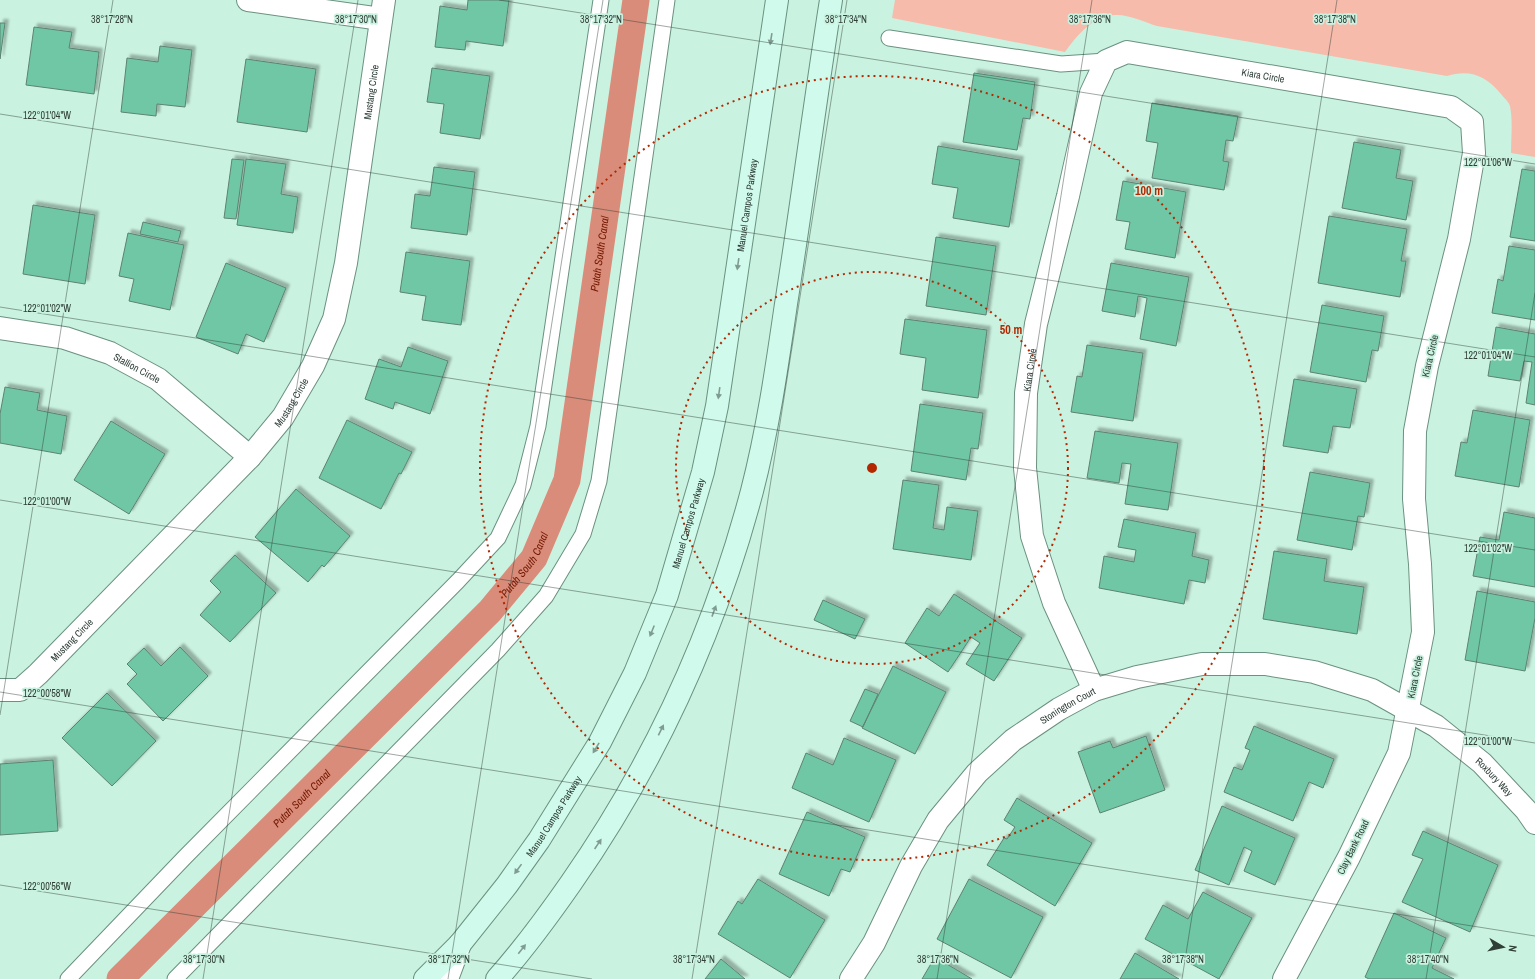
<svg xmlns="http://www.w3.org/2000/svg" width="1535" height="979" viewBox="0 0 1535 979" font-family="'Archivo Narrow',sans-serif">
<style>
.green{fill:#f7bbac}
.lines{fill:none;stroke-linecap:round;stroke-linejoin:round}
.canal{stroke:#d98c79;stroke-width:27}
.building{fill:#70c7a5;stroke:#5d8273;filter:url(#shadow)}
.lane-casing{stroke:#6b9180;stroke-width:17}
.street-casing{stroke:#6b9180;stroke-width:24}
.secondary-casing{stroke:#6b9180;stroke-width:24}
.lane{stroke:#fff;stroke-width:15}
.street{stroke:#fff;stroke-width:22}
.secondary{stroke:#d0faeb;stroke-width:22}
.oneway{fill:#809c92}
.ticks{fill:none;stroke:#2f3f38;stroke-width:1;stroke-opacity:0.45}
.ring{fill:none;stroke:#b32800;stroke-width:2;stroke-dasharray:2 4}
.labels{text-anchor:middle;dominant-baseline:central;stroke-width:3.5;stroke-linejoin:round;paint-order:stroke}
.street-label{font-size:10px;fill:#2f3f38;stroke:#caf2e0}
.water-label{font-size:11px;font-style:italic;fill:#711600;stroke:#caf2e0}
.ticks-label{font-size:10px;text-anchor:middle;fill:#2f3f38;stroke:#caf2e0;stroke-width:3.5;stroke-linejoin:round;paint-order:stroke}
.centre{fill:#b32800;stroke:#caf2e0;stroke-width:2}
.ring-label{font-size:12px;text-anchor:middle;font-weight:bold;fill:#b32800;stroke:#caf2e0;stroke-width:3.5;stroke-linejoin:round;paint-order:stroke}
</style>
<defs>
<filter id="shadow"><feDropShadow dx="3.5" dy="-3.5" stdDeviation="1" flood-color="#0004"/></filter>
</defs>
<rect width="100%" height="100%" fill="#caf2e0"/>
<path class="green" d="M 895,0 L 1535,0 L 1535,157 L 1511,153 C 1511,137 1513,122 1510,106 C 1509,102 1504,98 1501,94 C 1486,76 1470,69 1447,76 L 1157,26 C 1144,22 1130,15 1117,15 C 1095,14 1077,35 1065,52 L 892,18 Z"/>
<g class="lines">
<path class="canal" id="s1" d="M 120,979 L 490,611 L 534,558 L 567,480 L 636,0"/>
</g>
<path class="building" d="M 468,0 L 509,0 L 503,46 L 466,41 L 465,50 L 435,47 L 440,6 L 467,10 Z
M 0,23 L 5,23 L 0,59 Z
M 34,27 L 72,32 L 69,48 L 99,52 L 94,94 L 26,85 Z
M 160,46 L 192,50 L 185,107 L 157,104 L 156,116 L 121,112 L 127,58 L 158,62 Z
M 246,59 L 316,69 L 307,132 L 237,122 Z
M 432,68 L 490,76 L 480,139 L 440,133 L 444,104 L 427,102 Z
M 974,73 L 1035,82 L 1030,119 L 1023,118 L 1017,150 L 963,142 Z
M 1152,103 L 1238,116 L 1233,141 L 1226,140 L 1223,161 L 1229,162 L 1224,190 L 1152,178 L 1158,143 L 1146,141 Z
M 1354,142 L 1401,150 L 1396,178 L 1413,181 L 1406,220 L 1342,208 Z
M 938,146 L 1020,160 L 1009,227 L 953,218 L 958,188 L 932,184 Z
M 232,159 L 244,160 L 236,219 L 224,218 Z
M 246,159 L 286,164 L 281,194 L 298,197 L 293,233 L 237,225 Z
M 434,167 L 475,172 L 467,235 L 411,228 L 415,194 L 430,196 Z
M 1522,169 L 1535,171 L 1535,241 L 1510,237 Z
M 1123,181 L 1186,192 L 1175,258 L 1125,249 L 1130,222 L 1116,220 Z
M 33,205 L 95,215 L 85,284 L 23,274 Z
M 1329,216 L 1407,229 L 1401,261 L 1406,261 L 1400,297 L 1318,283 Z
M 143,222 L 181,231 L 178,242 L 140,234 Z
M 128,233 L 184,245 L 170,310 L 129,301 L 134,279 L 119,276 Z
M 936,237 L 996,246 L 986,315 L 926,306 Z
M 1509,246 L 1535,250 L 1535,320 L 1492,313 L 1498,279 L 1503,281 Z
M 406,252 L 470,261 L 461,325 L 422,320 L 426,296 L 400,292 Z
M 226,263 L 286,288 L 264,342 L 246,334 L 238,354 L 196,337 Z
M 1111,263 L 1189,277 L 1176,346 L 1140,339 L 1147,298 L 1138,296 L 1135,317 L 1102,311 Z
M 1322,305 L 1384,316 L 1378,351 L 1372,350 L 1366,382 L 1310,372 Z
M 905,319 L 987,330 L 978,398 L 922,390 L 926,358 L 900,354 Z
M 1496,327 L 1535,334 L 1535,405 L 1526,403 L 1532,362 L 1524,361 L 1520,381 L 1488,376 Z
M 1087,345 L 1143,353 L 1133,421 L 1071,412 L 1077,376 L 1082,377 Z
M 408,347 L 448,361 L 430,414 L 395,402 L 393,409 L 365,399 L 379,359 L 401,367 Z
M 1294,379 L 1357,389 L 1350,428 L 1333,426 L 1328,453 L 1283,446 Z
M 5,387 L 40,393 L 37,410 L 67,416 L 61,454 L 0,443 L 0,414 Z
M 920,404 L 983,413 L 978,449 L 971,448 L 966,480 L 911,471 Z
M 1473,410 L 1530,420 L 1519,487 L 1455,476 L 1461,442 L 1467,443 Z
M 347,420 L 412,452 L 401,474 L 399,473 L 381,509 L 319,478 Z
M 111,421 L 165,454 L 129,514 L 74,480 Z
M 1095,431 L 1178,443 L 1168,510 L 1125,504 L 1131,464 L 1122,463 L 1119,483 L 1087,478 Z
M 1310,472 L 1370,483 L 1364,517 L 1358,516 L 1352,550 L 1297,540 Z
M 903,480 L 939,485 L 933,528 L 944,530 L 947,507 L 978,511 L 971,560 L 893,549 Z
M 296,489 L 350,536 L 324,567 L 322,565 L 308,582 L 255,537 Z
M 1504,512 L 1535,518 L 1535,587 L 1473,576 L 1480,537 L 1499,540 Z
M 1124,519 L 1196,533 L 1192,556 L 1209,560 L 1205,583 L 1189,580 L 1184,604 L 1099,588 L 1104,556 L 1134,562 L 1136,550 L 1118,547 Z
M 1274,551 L 1327,559 L 1324,581 L 1364,587 L 1357,634 L 1263,619 Z
M 235,555 L 276,593 L 230,642 L 200,615 L 221,592 L 210,581 Z
M 1477,591 L 1535,602 L 1535,618 L 1525,671 L 1465,660 Z
M 954,594 L 1022,638 L 994,681 L 966,664 L 980,643 L 971,637 L 948,672 L 905,643 L 927,608 L 939,616 Z
M 823,600 L 865,619 L 855,639 L 814,620 Z
M 180,647 L 208,676 L 163,721 L 127,684 L 137,674 L 127,664 L 144,648 L 161,666 Z
M 893,666 L 946,692 L 915,754 L 862,728 Z
M 865,689 L 878,694 L 863,727 L 850,721 Z
M 107,693 L 156,741 L 112,786 L 62,738 Z
M 1254,726 L 1334,759 L 1323,788 L 1309,782 L 1293,821 L 1224,792 L 1234,767 L 1242,770 L 1250,750 L 1245,748 Z
M 1146,736 L 1165,790 L 1100,813 L 1078,752 L 1110,741 L 1113,748 Z
M 844,738 L 896,760 L 869,822 L 792,788 L 806,753 L 833,765 Z
M 53,760 L 58,831 L 0,835 L 0,764 Z
M 1017,798 L 1092,843 L 1055,906 L 987,865 L 1004,838 L 1007,839 L 1015,827 L 1004,820 Z
M 1222,806 L 1295,838 L 1275,885 L 1244,871 L 1252,851 L 1244,847 L 1229,885 L 1195,870 Z
M 807,812 L 865,837 L 850,872 L 841,869 L 829,896 L 779,874 Z
M 1423,831 L 1498,865 L 1470,932 L 1402,902 L 1423,859 L 1412,855 Z
M 758,879 L 825,920 L 790,978 L 718,934 L 738,901 L 742,904 Z
M 969,879 L 1043,917 L 1011,978 L 937,939 Z
M 1203,892 L 1252,918 L 1219,979 L 1145,939 L 1163,905 L 1188,919 Z
M 1394,913 L 1446,938 L 1432,968 L 1454,979 L 1369,979 L 1365,977 Z
M 1135,953 L 1179,979 L 1120,979 Z
M 935,957 L 972,979 L 922,979 Z
M 721,959 L 745,979 L 705,979 Z"/>
<g class="lines">
<defs>
<path id="lane" d="M 889,38 L 1061,64 L 1106,61
M 68,979 L 185,857 L 458,581 L 498,538 L 523,485 L 538,426 L 601,0
M 175,979 L 498,650 L 546,596 L 583,534 L 599,481 L 667,0"/>
<g id="street">
<path d="M 248,0 L 381,19"/>
<path id="s2" d="M 0,328 L 65,338 L 110,353 L 158,379 L 250,457"/>
<path id="s3" d="M 0,690 L 20,690 L 38,674 L 250,457 L 283,417 L 313,366 L 334,319 L 346,263 L 384,0"/>
<path id="s4" d="M 1094,690 L 1054,603 L 1032,536 L 1025,468 L 1026,393 L 1036,324 L 1068,196 L 1091,93 L 1106,61 L 1127,52 L 1451,107 L 1472,122 L 1474,153 L 1459,239 L 1427,366 L 1415,431 L 1414,499 L 1420,564 L 1423,632 L 1399,753 L 1349,857 L 1284,979"/>
<path d="M 447,979 L 460,944"/>
<path id="s5" d="M 851,979 L 874,943 L 911,866 L 938,820 L 977,773 L 1013,740 L 1059,709 L 1094,690 L 1137,677 L 1202,664 L 1265,664 L 1314,672 L 1372,690 L 1436,726 L 1482,763 L 1526,810 L 1535,823"/>
</g>
<g id="secondary">
<path id="s6" d="M 425,979 L 460,944 L 507,885 L 539,840 L 600,742 L 635,673 L 667,595 L 703,472 L 717,406 L 777,0"/>
<path d="M 497,979 C 524,949 548,916 571,883 C 654,764 715,631 752,491 C 768,429 777,366 786,304 C 802,203 815,101 831,0"/>
</g>
</defs>
<use href="#lane" class="lane-casing"/>
<use href="#street" class="street-casing"/>
<use href="#secondary" class="secondary-casing"/>
<use href="#lane" class="lane"/>
<use href="#street" class="street"/>
<use href="#secondary" class="secondary"/>
</g>
<defs><path id="oneway-solid" d="M-6-.8H1V-3.2L6.5 0L1 3.2V.8H-6Z"/></defs>
<g class="oneway">
<use href="#oneway-solid" transform="translate(771 39) rotate(99)"/>
<use href="#oneway-solid" transform="translate(738 264) rotate(98)"/>
<use href="#oneway-solid" transform="translate(719 393) rotate(98)"/>
<use href="#oneway-solid" transform="translate(714 611) rotate(-70)"/>
<use href="#oneway-solid" transform="translate(652 631) rotate(112)"/>
<use href="#oneway-solid" transform="translate(661 730) rotate(-64)"/>
<use href="#oneway-solid" transform="translate(596 748) rotate(121)"/>
<use href="#oneway-solid" transform="translate(598 844) rotate(-56)"/>
<use href="#oneway-solid" transform="translate(518 869) rotate(126)"/>
<use href="#oneway-solid" transform="translate(522 949) rotate(-52)"/>
</g>
<path class="ticks" d="M 499,0 L 1535,164M 0,114 L 1535,357M 0,307 L 1535,550M 0,500 L 1535,743M 0,692 L 1535,936M 0,715 L 113,0M 0,885 L 592,979M 203,979 L 358,0M 448,979 L 603,0M 692,979 L 847,0M 937,979 L 1092,0M 1182,979 L 1337,0M 1426,979 L 1535,293"/>
<g class="ring">
<circle cx="872" cy="468" r="196"/>
<circle cx="872" cy="468" r="392"/>
</g>
<g class="labels">
<g class="street-label">
<text stroke="none"><textPath href="#s4" startOffset="813">Kiara Circle</textPath></text>
<text stroke="none"><textPath href="#s3" startOffset="740">Mustang Circle</textPath></text>
<text stroke="none"><textPath href="#s6" startOffset="856">Manuel Campos Parkway</textPath></text>
<text transform="translate(1430 356) rotate(-77)">Kiara Circle</text>
<text stroke="none"><textPath href="#s2" startOffset="144">Stallion Circle</textPath></text>
<text stroke="none"><textPath href="#s4" startOffset="333">Kiara Circle</textPath></text>
<text stroke="none"><textPath href="#s3" startOffset="416">Mustang Circle</textPath></text>
<text stroke="none"><textPath href="#s6" startOffset="532">Manuel Campos Parkway</textPath></text>
<text stroke="none"><textPath href="#s3" startOffset="92">Mustang Circle</textPath></text>
<text transform="translate(1415 677) rotate(-79)">Kiara Circle</text>
<text stroke="none"><textPath href="#s5" startOffset="356">Stonington Court</textPath></text>
<text stroke="none"><textPath href="#s5" startOffset="822">Roxbury Way</textPath></text>
<text stroke="none"><textPath href="#s6" startOffset="208">Manuel Campos Parkway</textPath></text>
<text transform="translate(1353 847) rotate(-64)">Clay Bank Road</text>
</g>
<g class="water-label">
<text stroke="none"><textPath href="#s1" startOffset="904">Putah South Canal</textPath></text>
<text stroke="none"><textPath href="#s1" startOffset="580">Putah South Canal</textPath></text>
<text stroke="none"><textPath href="#s1" startOffset="256">Putah South Canal</textPath></text>
</g>
</g>
<g class="ticks-label">
<text x="356" y="23">38°17'30"N</text>
<text x="601" y="23">38°17'32"N</text>
<text x="846" y="23">38°17'34"N</text>
<text x="1090" y="23">38°17'36"N</text>
<text x="1335" y="23">38°17'38"N</text>
<text x="112" y="23">38°17'28"N</text>
<text x="47" y="119">122°01'04"W</text>
<text x="1488" y="166">122°01'06"W</text>
<text x="47" y="312">122°01'02"W</text>
<text x="1488" y="359">122°01'04"W</text>
<text x="47" y="505">122°01'00"W</text>
<text x="1488" y="552">122°01'02"W</text>
<text x="47" y="697">122°00'58"W</text>
<text x="1488" y="745">122°01'00"W</text>
<text x="47" y="890">122°00'56"W</text>
<text x="204" y="963">38°17'30"N</text>
<text x="449" y="963">38°17'32"N</text>
<text x="694" y="963">38°17'34"N</text>
<text x="938" y="963">38°17'36"N</text>
<text x="1183" y="963">38°17'38"N</text>
<text x="1428" y="963">38°17'40"N</text>
</g>
<circle cx="872" cy="468" r="6" class="centre"/>
<g class="ring-label">
<text x="1149" y="195">100 m</text>
<text x="1011" y="334">50 m</text>
</g>
<g transform="translate(1503 947) rotate(99)" stroke="#caf2e0" stroke-width="3" paint-order="stroke">
<path d="M0-3L7 15L0 10L-7 15Z" fill="#2f3f38"/>
<text y="-6" font-size="11" font-weight="bold" text-anchor="middle" fill="#2f3f38">N</text>
</g>
</svg>
